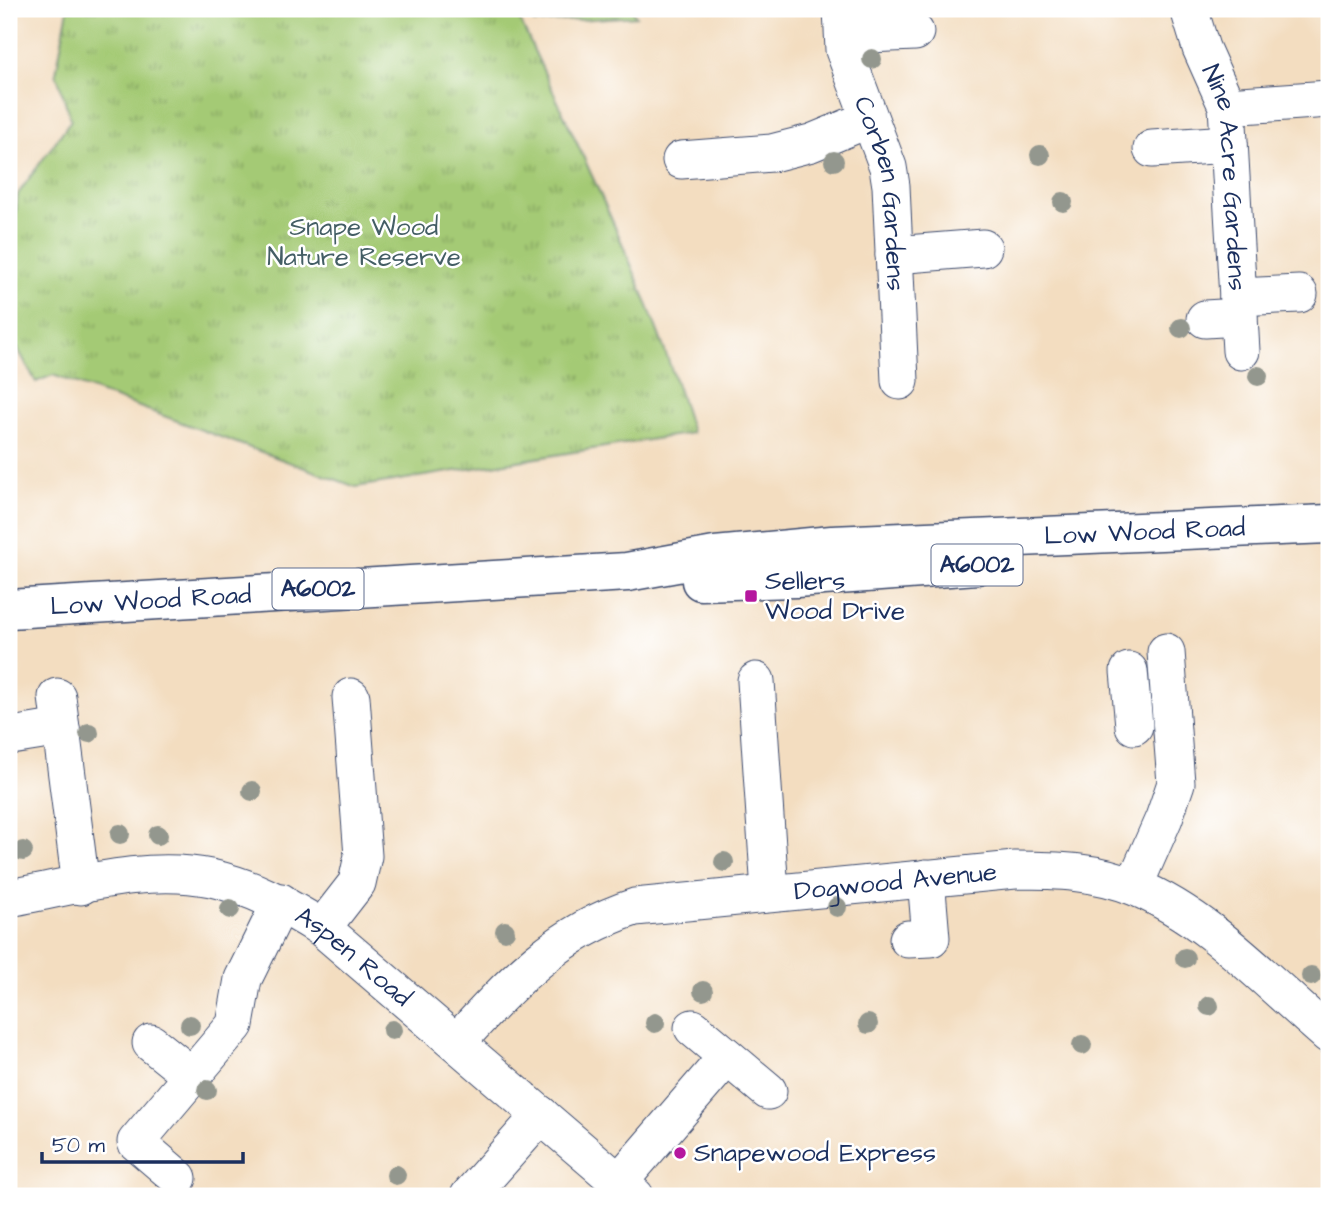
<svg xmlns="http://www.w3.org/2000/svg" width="1338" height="1205" viewBox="0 0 1338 1205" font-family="'Architects Daughter',sans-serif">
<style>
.park{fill:url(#park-tufts);stroke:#607c69;stroke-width:2}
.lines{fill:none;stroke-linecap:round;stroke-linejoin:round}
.minor-casing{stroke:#3b496d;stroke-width:39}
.major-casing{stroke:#3b496d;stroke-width:41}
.minor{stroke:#fff;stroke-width:37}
.major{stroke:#fff;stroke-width:38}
.tree{fill:#93978e}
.poi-dot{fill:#b5179e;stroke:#fff;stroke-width:2.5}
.labels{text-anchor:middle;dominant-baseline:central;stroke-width:5;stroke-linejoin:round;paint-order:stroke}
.shield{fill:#fff;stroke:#5f6d8e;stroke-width:2}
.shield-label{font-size:24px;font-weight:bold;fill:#1b2f5e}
.street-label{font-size:26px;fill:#1b2f5e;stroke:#fff}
.park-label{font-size:26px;fill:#445e65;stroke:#fff}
.poi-label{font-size:26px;fill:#1b2f5e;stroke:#fff;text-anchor:start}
</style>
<defs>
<pattern id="park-tufts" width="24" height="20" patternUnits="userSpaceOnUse" patternTransform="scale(1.75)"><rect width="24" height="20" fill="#a4ca74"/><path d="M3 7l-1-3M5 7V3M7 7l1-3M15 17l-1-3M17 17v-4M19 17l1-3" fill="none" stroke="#85a462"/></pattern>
</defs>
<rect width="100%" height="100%" fill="#fff"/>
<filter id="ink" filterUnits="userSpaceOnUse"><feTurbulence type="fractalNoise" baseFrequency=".0143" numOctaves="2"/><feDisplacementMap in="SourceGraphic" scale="14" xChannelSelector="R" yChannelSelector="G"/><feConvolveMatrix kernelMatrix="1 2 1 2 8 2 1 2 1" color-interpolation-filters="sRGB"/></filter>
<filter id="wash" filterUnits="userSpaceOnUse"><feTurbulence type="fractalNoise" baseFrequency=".00686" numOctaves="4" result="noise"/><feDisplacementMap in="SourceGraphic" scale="28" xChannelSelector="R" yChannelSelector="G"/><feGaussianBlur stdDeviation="1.57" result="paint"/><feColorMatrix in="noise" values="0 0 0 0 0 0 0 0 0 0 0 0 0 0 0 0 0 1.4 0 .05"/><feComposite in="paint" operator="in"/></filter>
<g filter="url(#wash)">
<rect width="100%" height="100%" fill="#f3ddc0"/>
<path class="park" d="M 68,9 L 515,9 C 578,148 649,286 692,433 L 356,487 L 53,375 L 36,382 L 9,333 L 9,282 L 18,194 L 71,120 L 56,73 Z
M 527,9 L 632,9 L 636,16 L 534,23 Z"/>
</g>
<g filter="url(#ink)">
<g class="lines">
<defs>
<g id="minor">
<path id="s1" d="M 842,9 L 844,50 L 888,167 L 891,186 L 900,381"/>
<path id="s2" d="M 1189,9 L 1201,48 L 1227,106 L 1241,351"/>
<path d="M 844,35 L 915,32"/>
<path d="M 1227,106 L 1329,99"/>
<path d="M 1152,149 L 1229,144"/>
<path d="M 681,160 L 772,153 L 811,143 L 869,119"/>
<path d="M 894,255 L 983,248"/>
<path d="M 1238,297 L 1299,294"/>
<path d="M 1205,319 L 1239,317"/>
<path d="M 1129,671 L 1134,726"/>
<path d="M 756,681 L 770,892"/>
<path d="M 57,697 L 81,886"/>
<path d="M 11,736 L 61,728"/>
<path d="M 1134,886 L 1164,818 L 1176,783 L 1166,652"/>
<path id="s3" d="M 9,898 C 72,887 146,864 211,878 C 252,887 287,906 322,928 L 635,1196"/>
<path d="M 322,928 L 357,883 L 363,856 L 351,697"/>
<path d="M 908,939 L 931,938 L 926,878"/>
<path d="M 693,1028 L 768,1091"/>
<path id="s4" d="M 457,1042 C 511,983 557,932 635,907 L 1015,870 C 1055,870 1097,871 1135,887 C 1210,918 1269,984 1329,1035"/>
<path d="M 151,1043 L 192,1076"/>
<path d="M 178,1178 L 136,1142 L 235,1025 L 243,979 L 281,902"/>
<path d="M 619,1182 L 727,1057"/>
<path d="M 469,1196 L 541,1115"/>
</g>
<g id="major">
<path d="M 701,581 L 796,578 L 977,565"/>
<path id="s5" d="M 9,609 L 627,572 L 715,556 L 832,545 L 1329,524"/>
</g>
</defs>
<use href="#minor" class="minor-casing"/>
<use href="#major" class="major-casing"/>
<use href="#minor" class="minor"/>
<use href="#major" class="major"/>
</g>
<g class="tree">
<circle cx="872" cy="59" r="10"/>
<circle cx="1040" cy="155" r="10"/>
<circle cx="834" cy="161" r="10"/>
<circle cx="1063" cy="202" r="10"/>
<circle cx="1181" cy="328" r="10"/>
<circle cx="1258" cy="376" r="10"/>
<circle cx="89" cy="733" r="10"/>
<circle cx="252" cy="791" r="10"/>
<circle cx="120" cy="834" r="10"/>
<circle cx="158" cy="835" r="10"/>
<circle cx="23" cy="851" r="10"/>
<circle cx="724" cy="862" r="10"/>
<circle cx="837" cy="907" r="10"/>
<circle cx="230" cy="909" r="10"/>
<circle cx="505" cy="931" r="10"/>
<circle cx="1185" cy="958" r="10"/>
<circle cx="1311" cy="976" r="10"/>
<circle cx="703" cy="991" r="10"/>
<circle cx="1209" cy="1006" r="10"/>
<circle cx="655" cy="1023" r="10"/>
<circle cx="868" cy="1024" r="10"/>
<circle cx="190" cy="1025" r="10"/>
<circle cx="392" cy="1030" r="10"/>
<circle cx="1082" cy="1045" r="10"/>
<circle cx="207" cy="1090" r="10"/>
<circle cx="396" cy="1175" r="10"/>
</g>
</g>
<g class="poi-dot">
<rect x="744" y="589" width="14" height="14" rx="3.5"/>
<circle cx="680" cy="1153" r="7"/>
</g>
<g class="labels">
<g class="shield">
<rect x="931.5" y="544.5" width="91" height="41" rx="5"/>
<rect x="272.5" y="568.5" width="91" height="41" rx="5"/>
</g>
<g class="shield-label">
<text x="977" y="565">A6002</text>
<text x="318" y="589">A6002</text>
</g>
<g class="street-label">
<text stroke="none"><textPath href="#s2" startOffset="175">Nine Acre Gardens</textPath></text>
<text stroke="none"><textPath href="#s1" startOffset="191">Corben Gardens</textPath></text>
<text stroke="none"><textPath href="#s5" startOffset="1139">Low Wood Road</textPath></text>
<text stroke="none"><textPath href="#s5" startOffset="142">Low Wood Road</textPath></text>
<text stroke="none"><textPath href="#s4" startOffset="488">Dogwood Avenue</textPath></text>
<text stroke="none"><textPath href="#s3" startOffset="369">Aspen Road</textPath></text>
</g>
<g class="park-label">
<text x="364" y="227">Snape Wood<tspan x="364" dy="30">Nature Reserve</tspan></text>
</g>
<g class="poi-label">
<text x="765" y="581">Sellers<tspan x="765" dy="30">Wood Drive</tspan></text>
<text x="694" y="1153">Snapewood Express</text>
</g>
</g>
<rect width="1338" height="1205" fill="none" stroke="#fff" stroke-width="35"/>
<path d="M42 1152v10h201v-10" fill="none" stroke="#1b2f5e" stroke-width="3.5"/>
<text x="52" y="1152" font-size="21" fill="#1b2f5e" stroke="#ffffff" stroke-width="5" paint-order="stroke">50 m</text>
</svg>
